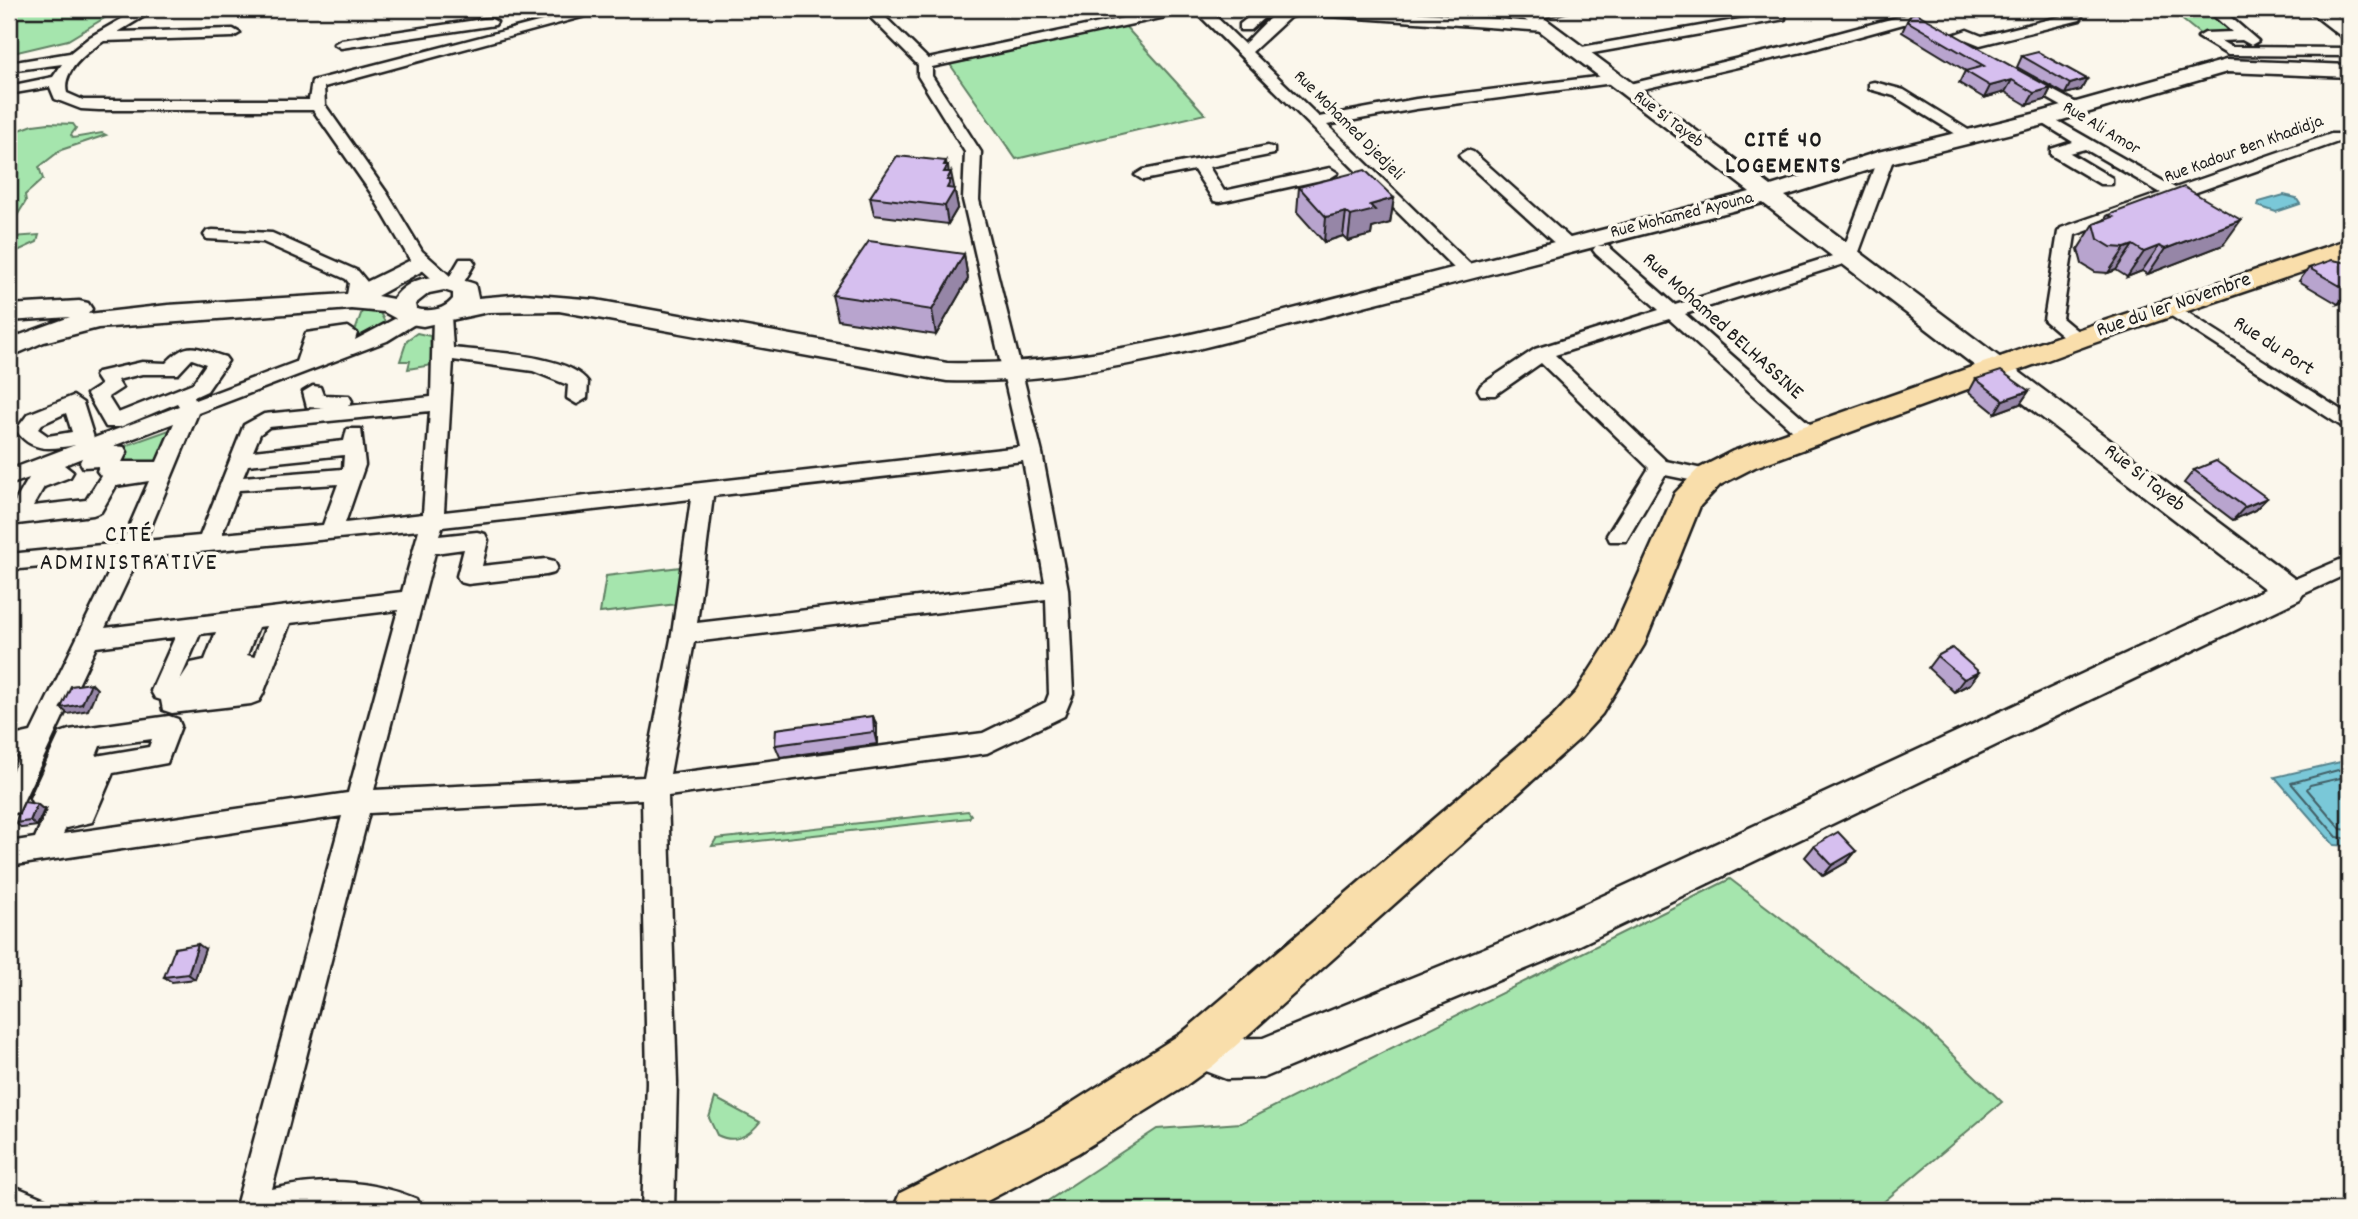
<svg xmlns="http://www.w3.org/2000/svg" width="2358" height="1219" viewBox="0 0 2358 1219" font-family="Dekko,sans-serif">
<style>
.green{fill:#a5e5ad;stroke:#608064;stroke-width:2}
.water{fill:#7ac8d8;stroke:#54838d;stroke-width:2}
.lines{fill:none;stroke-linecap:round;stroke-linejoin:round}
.shore{stroke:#426167;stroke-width:2}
.minor-casing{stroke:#1c1c1c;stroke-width:5}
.secondary-casing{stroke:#1c1c1c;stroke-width:5}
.primary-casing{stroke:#1c1c1c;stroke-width:5}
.minor{fill:#fbf7ec;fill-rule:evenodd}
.secondary{fill:#fbf7ec;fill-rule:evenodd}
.primary{fill:#f9deab;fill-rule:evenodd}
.wall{fill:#b8a4ce;stroke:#1c1c1c;stroke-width:2}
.shaded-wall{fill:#9686a7;stroke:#1c1c1c;stroke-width:2}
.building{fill:#d6bfef;stroke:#1c1c1c;stroke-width:2}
.labels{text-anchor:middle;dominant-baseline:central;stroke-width:7;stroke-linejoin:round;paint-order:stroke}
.far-street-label{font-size:18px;fill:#1c1c1c;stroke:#fbf7ec}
.street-label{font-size:21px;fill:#1c1c1c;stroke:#fbf7ec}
.far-district-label{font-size:23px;font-weight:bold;letter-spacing:2px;fill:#1c1c1c;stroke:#fbf7ec}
.quarter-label{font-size:24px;letter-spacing:2px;fill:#1c1c1c;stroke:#fbf7ec}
</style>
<rect width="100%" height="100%" fill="#fbf7ec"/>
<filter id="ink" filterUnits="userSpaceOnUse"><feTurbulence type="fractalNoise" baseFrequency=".0143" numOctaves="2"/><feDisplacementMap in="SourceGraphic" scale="14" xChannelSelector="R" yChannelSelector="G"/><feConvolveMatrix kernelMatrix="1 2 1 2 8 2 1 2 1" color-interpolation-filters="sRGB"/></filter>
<g filter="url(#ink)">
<path class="green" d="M 9,9 L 116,9 L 116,11 L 68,40 L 9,54 Z
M 2169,9 L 2206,9 L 2237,33 L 2200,34 Z
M 1124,25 L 1205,114 L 1016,159 L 949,63 Z
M 49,123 L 73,124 L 76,128 L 71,135 L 73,138 L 102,133 L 106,135 L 61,150 L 39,167 L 43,179 L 25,195 L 26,201 C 20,212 10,222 13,237 L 39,235 L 37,242 L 9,255 L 9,134 L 33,125 Z
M 362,311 L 380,313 L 385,322 L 351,343 Z
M 417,333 L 430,336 L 432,365 L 408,369 L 410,361 L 400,361 L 407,340 Z
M 172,429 L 156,461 L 116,466 L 127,445 Z
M 681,567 L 677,604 L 600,613 L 606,576 Z
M 968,811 L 971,815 L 969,818 L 712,846 L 716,839 Z
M 1730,879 L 1924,1027 L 2002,1102 L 1874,1210 L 1034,1210 L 1157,1129 L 1241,1123 Z
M 715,1098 L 760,1122 C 749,1136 735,1144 717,1135 L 709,1118 Z"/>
<path class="water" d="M 2284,195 L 2296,198 L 2300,204 L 2276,212 L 2258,206 L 2259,202 Z
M 2349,760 L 2349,846 L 2334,845 L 2275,777 Z"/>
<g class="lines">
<path class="shore" d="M 2349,767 L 2291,783 L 2337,837 L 2349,839
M 2349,776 L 2310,785 L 2307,789 L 2341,829 L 2349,830"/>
<defs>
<path id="minor" d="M 139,9 L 156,9 L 118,32 L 233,29 L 240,33 L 233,37 L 104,41 C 87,52 61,71 67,93 L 83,100 L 309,100 L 312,81 L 588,9 L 611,9 L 324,87 L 325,105 L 387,193 L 422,251 L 450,276 L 460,259 L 472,259 L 475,263 L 461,287 L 440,286 L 409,258 L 371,193 L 313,110 L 99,110 L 81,109 L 55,99 L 50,87 L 9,94 L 9,86 L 53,77 L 62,64 L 9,71 L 9,63 L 70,53 L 90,37 Z
M 862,9 L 877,9 L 928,59 L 1166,9 L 1191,9 L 1184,13 L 932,67 L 932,76 L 981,152 L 979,200 L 1042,453 L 1068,589 L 1073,694 L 1064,716 L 987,753 L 668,796 L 677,1083 L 674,1210 L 642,1210 L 647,1083 L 642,799 L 369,813 L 272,1189 C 324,1178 368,1179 417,1199 L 422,1210 L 235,1210 L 342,816 L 9,866 L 9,842 L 35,838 L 48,808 L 34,806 L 30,798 L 60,733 L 69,730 L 169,716 L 178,719 L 181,726 L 167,763 L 113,773 L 92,822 L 66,828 L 63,834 L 348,793 L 398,610 L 290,623 L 263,694 L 259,701 L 251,704 L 172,713 L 163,710 L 161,700 L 155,698 L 151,691 L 175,637 L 96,647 L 18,812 L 9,815 L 9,778 L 20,755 L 9,757 L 9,737 L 31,732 L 115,560 L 9,570 L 9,554 L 122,543 L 149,481 L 116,486 L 101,512 L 93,515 L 17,524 L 9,521 L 9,512 L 29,478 L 9,485 L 9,470 L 75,445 C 52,449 31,453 16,430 L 28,414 L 73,396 L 83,403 L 94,438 L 179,406 L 177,403 L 120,427 L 106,427 L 87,394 L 101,385 L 95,376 L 98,372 L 142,362 L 166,363 C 189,339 195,348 225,357 L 228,361 L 225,365 L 207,391 L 194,397 L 195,400 L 296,362 L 306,333 L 348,327 L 357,333 L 355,340 L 404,314 L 418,314 L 420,318 L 418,322 L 387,341 L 198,413 L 145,541 L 200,536 L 244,425 L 264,414 L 325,408 L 307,407 L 303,392 L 313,386 L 320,387 L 323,395 L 349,396 L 352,401 L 348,406 L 431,397 L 433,316 L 442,310 L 451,316 L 453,348 C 485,352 569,354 588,382 L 587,398 L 577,404 L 567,398 L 568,385 L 533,371 L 453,360 L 444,512 L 1020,447 L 963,200 L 965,152 L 918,76 L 918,65 ZM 192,359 L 206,364 L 193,383 L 118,413 L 108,397 L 122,388 L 117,380 L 142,374 L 178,374 ZM 430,411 L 423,514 L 345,523 L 365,465 L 361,429 L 347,429 L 344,441 L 253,451 L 260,434 L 269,427 ZM 66,413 L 72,432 L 48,436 L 38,429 L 42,424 ZM 174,423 L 157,462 L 122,462 L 127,452 L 124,447 L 113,446 ZM 344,455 L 343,469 L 243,477 L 248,465 ZM 82,458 L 80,462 L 83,467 L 99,466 L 97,471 L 101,476 L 86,500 L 33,506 L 44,487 L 70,477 L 73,472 L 64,465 ZM 1023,461 L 1045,582 L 697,623 L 713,496 ZM 338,484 L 323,525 L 222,534 L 239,490 ZM 691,499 L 672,634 L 644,777 L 374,790 L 435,553 L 464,549 L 457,576 L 460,582 L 468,584 L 546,575 L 554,573 L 557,567 L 554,561 L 546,559 L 482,566 L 488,540 L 485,534 L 477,532 L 439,536 L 442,527 ZM 419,530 L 402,592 L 105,628 L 138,558 ZM 1046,599 L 1049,694 L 1046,702 L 983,733 L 670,774 L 694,642 ZM 266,626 L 254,657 L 247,655 L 258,627 ZM 216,632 L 205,660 L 191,663 L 180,680 L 200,634 ZM 152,739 L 149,747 L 96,756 L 100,746 Z
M 1193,9 L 1208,9 L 1244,44 C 1255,34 1267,18 1280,11 C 1302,0 1506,20 1545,23 L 1552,27 L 1545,31 L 1301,14 L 1290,17 L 1252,52 L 1319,117 L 1416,99 L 1613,75 L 1620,79 L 1613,83 L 1416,109 L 1327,125 L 1474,268 L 1477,272 L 1474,276 L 1462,276 Z
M 1547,9 L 1576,9 L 1530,20 L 1523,16 Z
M 2206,9 L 2221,9 L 2258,41 L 2251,45 L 2242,40 L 2221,41 L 2231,47 L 2349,48 L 2349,56 L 2228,55 L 2198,37 L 2205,33 L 2232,32 Z
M 1255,12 L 1267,15 L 1250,30 L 1240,30 L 1240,24 Z
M 1780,12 L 1785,13 L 1785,19 L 1576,56 L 1569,52 L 1576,48 Z
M 1913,13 L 1920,17 L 1918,20 L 1802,52 L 1626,93 L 1619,89 L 1621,86 L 1794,45 Z
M 2075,13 L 2082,17 L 2080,20 L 1980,45 L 1965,39 L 1951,42 L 1944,38 L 1967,30 L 1982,36 Z
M 490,18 L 497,22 L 495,25 L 341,48 L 334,44 L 341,40 Z
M 2022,74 L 2082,106 L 2085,109 L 2082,112 L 2072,112 L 2017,81 L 2015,78 Z
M 1874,82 L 1904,90 L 1978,136 L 1970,141 L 1964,139 L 1894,96 L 1869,89 L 1869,83 Z
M 2044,113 L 2175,188 L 2331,134 L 2349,134 L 2349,144 L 2338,142 L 2075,235 L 2062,318 L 2087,339 L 2078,345 L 2071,343 L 2044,320 L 2058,232 L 2061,228 L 2161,193 L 2085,149 L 2070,153 L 2112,178 L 2112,184 L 2100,184 L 2051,155 L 2051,149 L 2073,142 L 2039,121 L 2036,118 Z
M 1268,146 L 1274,148 L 1274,154 L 1209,167 L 1224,191 L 1330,168 L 1338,173 L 1330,178 L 1220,202 L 1214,201 L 1194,170 L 1143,180 L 1135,175 L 1143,170 Z
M 1467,150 L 1473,152 L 1572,240 L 1575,244 L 1572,248 L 1560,248 L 1461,158 L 1459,155 Z
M 1886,152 L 1894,157 L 1856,260 L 1685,314 L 1819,432 L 1822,437 L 1819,442 L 1805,442 L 1669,319 L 1555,355 L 1666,461 L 1716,472 L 1719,477 L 1716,482 L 1709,484 L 1665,475 L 1626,541 L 1610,541 L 1607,535 L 1649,468 L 1541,363 L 1495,395 L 1481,395 L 1478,390 L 1481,385 L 1535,349 L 1659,310 L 1596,254 L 1593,250 L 1596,246 L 1608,246 L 1675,305 L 1842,253 L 1878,157 Z
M 213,230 L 272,233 L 358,271 L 367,282 L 365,295 L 356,300 L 350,299 L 347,295 L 349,283 L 346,279 L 263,242 L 207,239 L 204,235 L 207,231 Z
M 2331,248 L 2349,256 L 2349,268 L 2325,257 L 2322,253 L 2325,249 Z
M 2171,302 L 2349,415 L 2349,431 L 2165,312 L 2162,308 Z
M 2349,556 L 2349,573 L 2297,597 L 2289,600 L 2281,597 L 2278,591 L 2281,585 Z
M 9,1184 L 45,1199 L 50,1210 L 9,1210 Z"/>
<path id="secondary" d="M 1511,9 L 1532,9 L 1771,186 L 1878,152 L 2037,113 L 2226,60 L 2349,65 L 2349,77 L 2227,72 L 2052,123 L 1894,162 L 1785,196 L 2300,583 L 2305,591 L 2300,599 L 1557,956 L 1263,1078 L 1226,1079 L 1184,1063 L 1178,1049 L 1184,1035 L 1198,1029 L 1226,1039 L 1263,1038 L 1529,930 L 2265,589 L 1763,203 C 1625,239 1486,275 1348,310 C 1217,344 1083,385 947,381 L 559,311 L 488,312 L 423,326 L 404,323 L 384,312 L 351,309 L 98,328 L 44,342 L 9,357 L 9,339 L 70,317 L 9,321 L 9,305 L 79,301 L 88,303 L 92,309 L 88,314 L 168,305 L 347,294 L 350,290 L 415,258 L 424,260 L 427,265 L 424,270 L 377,296 L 393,299 C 413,271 447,274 475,284 L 478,298 L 524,294 L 596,300 L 947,363 C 1081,367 1214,329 1343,296 C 1479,261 1614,227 1750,192 ZM 444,290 L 453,293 L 453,299 C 444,310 431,312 416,309 L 415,304 L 429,293 Z
M 2306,9 L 2327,9 L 2349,24 L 2349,39 L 2342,37 Z"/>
<path id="primary" d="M 2349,239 L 2349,256 L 2088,345 L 1755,467 L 1720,485 L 1700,506 L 1644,645 L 1602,714 L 1578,740 L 1214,1065 L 1181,1089 L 1078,1153 L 970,1210 L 893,1210 L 900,1193 L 1045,1120 L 1182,1033 L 1552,718 L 1576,692 L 1610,639 L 1675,493 L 1698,469 L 1733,451 L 2068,333 Z"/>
</defs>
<use href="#minor" class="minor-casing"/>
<use href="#secondary" class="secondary-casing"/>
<use href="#primary" class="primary-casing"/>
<use href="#minor" class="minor"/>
<use href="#secondary" class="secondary"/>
<use href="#primary" class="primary"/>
</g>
<path class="wall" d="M 1907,21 L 2051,88 L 2045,100 L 2027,105 L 2005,92 L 1984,98 L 1959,83 L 1965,71 L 1966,71 L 1902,32 Z
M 2022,56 L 2087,79 L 2081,90 L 2065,94 L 2017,67 Z
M 946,165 L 954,188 L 958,207 L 948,224 L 874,215 L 870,197 Z
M 1299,187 L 1394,198 L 1390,223 L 1372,228 L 1371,235 L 1348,241 L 1343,236 L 1324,242 L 1297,212 Z
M 2108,215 L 2223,245 L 2148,274 L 2142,271 L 2127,277 L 2116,270 L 2108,273 L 2095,272 L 2082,264 L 2078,249 L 2094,224 L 2104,220 Z
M 964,254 L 968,279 L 936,335 L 838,320 L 832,295 Z
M 2349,263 L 2349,300 L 2338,304 L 2299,281 L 2309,268 Z
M 1976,379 L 2029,391 L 2020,404 L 1995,413 L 1969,392 Z
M 2194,470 L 2267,498 L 2255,510 L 2233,520 L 2184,483 Z
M 1937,656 L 1979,672 L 1970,684 L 1954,692 L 1928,668 Z
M 873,716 L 877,727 L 877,744 L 780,757 L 775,745 Z
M 37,804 L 44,810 L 37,826 L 22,828 L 15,823 Z
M 1814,846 L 1856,851 L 1847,862 L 1823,876 L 1805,857 Z
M 205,949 L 195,979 L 172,982 L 164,977 Z"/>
<path class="shaded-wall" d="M 2087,79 L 2081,90 L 2065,94 L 2070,84 Z
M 2012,80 L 2005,92 L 1984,98 L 1990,86 Z
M 2051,88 L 2045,100 L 2027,105 L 2034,93 Z
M 946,161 L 947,168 L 948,165 L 949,176 L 951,172 L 958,207 L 948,224 L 945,206 L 944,165 Z
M 1394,198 L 1390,223 L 1372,228 L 1371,235 L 1348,241 L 1351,216 L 1370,205 Z
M 1346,212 L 1343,236 L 1324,242 L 1326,217 Z
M 2241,220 L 2223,245 L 2148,274 L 2165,249 Z
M 2133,245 L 2116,270 L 2108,273 L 2125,248 Z
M 2159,246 L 2142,271 L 2127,277 L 2144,252 Z
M 964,254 L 968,279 L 936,335 L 932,310 Z
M 2349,291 L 2349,300 L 2338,304 Z
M 2029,391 L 2020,404 L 1995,413 L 2003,400 Z
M 2267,498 L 2255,510 L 2233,520 L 2245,507 Z
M 1979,672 L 1970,684 L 1954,692 L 1964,679 Z
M 91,683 L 97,689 L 88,710 L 68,714 L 61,708 Z
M 873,716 L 877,727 L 877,744 L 874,732 Z
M 37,804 L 44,810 L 37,826 L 30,821 Z
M 1856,851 L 1847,862 L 1823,876 L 1832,865 Z
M 198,944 L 205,949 L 195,979 L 188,974 Z"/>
<path class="building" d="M 1916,13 L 2051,88 L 2034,93 L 2012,80 L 1990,86 L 1965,71 L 1984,66 L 1907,21 L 1911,14 Z
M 2038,52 L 2087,79 L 2070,84 L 2022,56 Z
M 897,156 L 946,161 L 944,165 L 948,165 L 944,172 L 951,172 L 947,180 L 951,180 L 947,188 L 955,189 L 945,206 L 870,197 Z
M 1365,170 L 1394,198 L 1370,205 L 1375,210 L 1351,216 L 1346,212 L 1326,217 L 1299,187 Z
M 2184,187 L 2241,220 L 2165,249 L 2159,246 L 2144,252 L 2133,245 L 2125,248 L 2111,247 L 2098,239 L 2094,224 L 2113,217 L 2108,215 Z
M 869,241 L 964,254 L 932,310 L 832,295 Z
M 2332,260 L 2349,263 L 2349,291 L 2309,268 Z
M 2001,371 L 2029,391 L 2003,400 L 1976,379 Z
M 2216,461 L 2267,498 L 2245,507 L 2194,470 Z
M 1952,648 L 1979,672 L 1964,679 L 1937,656 Z
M 91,683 L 82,704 L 61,708 L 71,686 Z
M 873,716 L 874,732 L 775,745 L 776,729 Z
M 24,802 L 37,804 L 30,821 L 15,823 Z
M 1838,832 L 1856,851 L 1832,865 L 1814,846 Z
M 198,944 L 188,974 L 164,977 L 175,948 Z"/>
</g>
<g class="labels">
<g class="far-street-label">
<text transform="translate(1668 120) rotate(37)">Rue Si Tayeb</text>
<text transform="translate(1348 126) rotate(45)">Rue Mohamed Djedjeli</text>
<text transform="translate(2101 129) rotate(31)">Rue Ali Amor</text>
<text transform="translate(2244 150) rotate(-20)">Rue Kadour Ben Khadidja</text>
<text transform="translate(1682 216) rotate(-14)">Rue Mohamed Ayouna</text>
</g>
<g class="street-label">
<text transform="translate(2174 306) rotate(-19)">Rue du 1er Novembre</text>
<text transform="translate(1722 327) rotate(42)">Rue Mohamed BELHASSINE</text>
<text transform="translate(2273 347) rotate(33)">Rue du Port</text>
<text transform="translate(2144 479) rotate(38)">Rue Si Tayeb</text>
</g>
<g class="far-district-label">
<text x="1784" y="141">CITÉ 40<tspan x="1784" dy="26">LOGEMENTS</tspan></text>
</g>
<g class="quarter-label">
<text x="129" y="536">CITÉ<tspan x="129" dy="28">ADMINISTRATIVE</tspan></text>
</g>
</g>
<rect width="2358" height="1219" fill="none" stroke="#fbf7ec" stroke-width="35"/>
<rect x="18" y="18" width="2323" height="1184" fill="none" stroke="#1c1c1c" stroke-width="2.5" filter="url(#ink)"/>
</svg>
